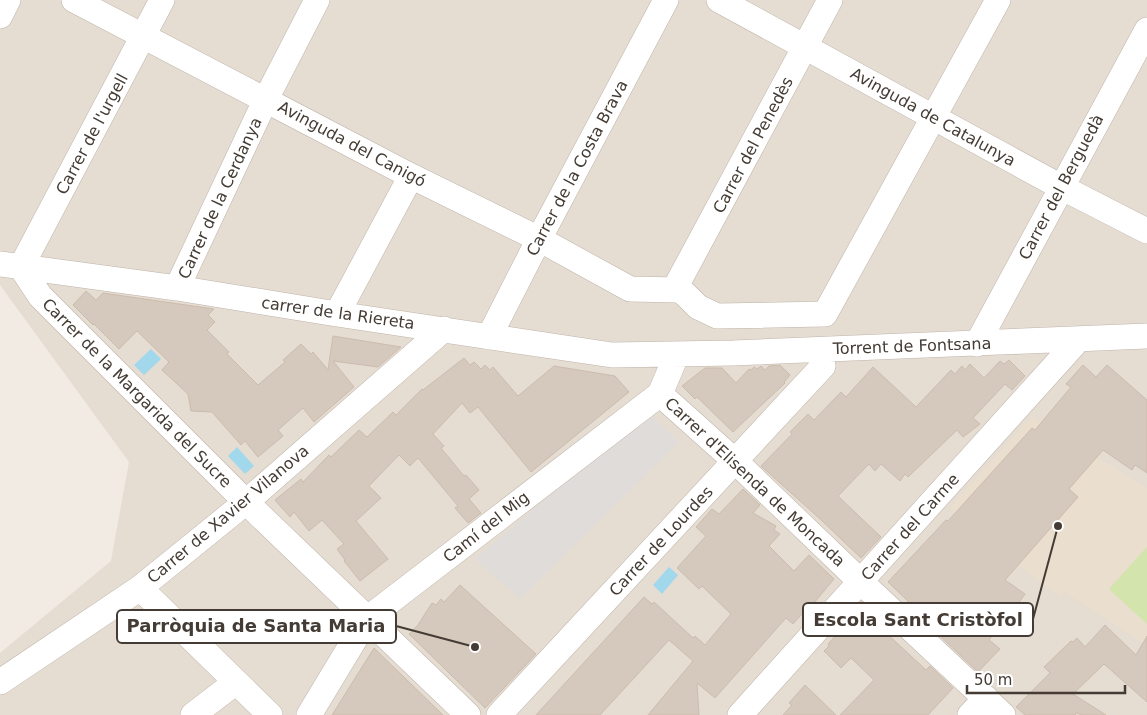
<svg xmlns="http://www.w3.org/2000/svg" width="1147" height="715" viewBox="0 0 1147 715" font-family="'DejaVu Sans',sans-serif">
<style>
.residential{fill:#e5dcd2}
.education{fill:#eadece}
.green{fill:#d3e4ad}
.parking{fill:#dfdcd9}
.water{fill:#a1d8ec}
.building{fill:#d5c8bd;stroke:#ccbcad}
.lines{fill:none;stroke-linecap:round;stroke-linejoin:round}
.minor-casing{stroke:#bfb4aa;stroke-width:26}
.minor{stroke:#fff;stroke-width:25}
.labels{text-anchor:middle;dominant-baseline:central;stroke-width:4;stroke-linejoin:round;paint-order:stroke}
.street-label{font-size:16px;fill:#433b34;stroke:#fff}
.leader{fill:none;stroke:#433b34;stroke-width:2}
.callout-dot{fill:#433b34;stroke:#fff;stroke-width:2}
.callout{fill:#fff;stroke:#433b34;stroke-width:2}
.callout-label{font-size:18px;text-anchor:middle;font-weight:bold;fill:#433b34}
</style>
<rect width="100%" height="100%" fill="#f1ebe4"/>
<path class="residential" d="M 0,0 L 1147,0 L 1147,715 L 0,715 L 0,653 L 111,561 L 129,462 L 0,285 Z"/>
<path class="education" d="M 1032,416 L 1147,488 L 1147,646 L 1064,592 L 1060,597 L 990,544 L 949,508 Z"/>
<path class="green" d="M 1147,547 L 1147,624 L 1109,589 Z"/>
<path class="parking" d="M 648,412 L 679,442 L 520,599 L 475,559 Z"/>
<path class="water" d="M 151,349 L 161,359 L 144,375 L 134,365 Z
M 237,447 L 254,466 L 245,474 L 228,456 Z
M 669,567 L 678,575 L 662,594 L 653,585 Z"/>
<path class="building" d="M 86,291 L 96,300 L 103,293 L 214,309 L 208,315 L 215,322 L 207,330 L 229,352 L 227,354 L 258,385 L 285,362 L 283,360 L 301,344 L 311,354 L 313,352 L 328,370 L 333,336 L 401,347 L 378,367 L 333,361 L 354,387 L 314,422 L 303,408 L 278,430 L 283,436 L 258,457 L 245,441 L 241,445 L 212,412 L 191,411 L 188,394 L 162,370 L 169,362 L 137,331 L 119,349 L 94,324 L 93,325 L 73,305 Z
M 464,358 L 470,365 L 474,362 L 481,369 L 485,365 L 490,370 L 493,367 L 518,396 L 554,366 L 615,376 L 629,392 L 531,472 L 478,407 L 470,413 L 462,403 L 433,434 L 444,446 L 441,448 L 464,476 L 466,475 L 479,490 L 469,499 L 481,513 L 468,523 L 455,508 L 458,506 L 418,458 L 410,466 L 399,455 L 369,486 L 381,498 L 356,521 L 388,559 L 360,581 L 344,561 L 345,560 L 337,549 L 344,544 L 322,520 L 309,531 L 294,512 L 290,517 L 275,500 L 301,479 L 303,482 L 329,455 L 331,457 L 359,430 L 367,437 L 393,412 L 396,415 L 422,389 L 423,390 Z
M 1009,360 L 1025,376 L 1012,390 L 1005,384 L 973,418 L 980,424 L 963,437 L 957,430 L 908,477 L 905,474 L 900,481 L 881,464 L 875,471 L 869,464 L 838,496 L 881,537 L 861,558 L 819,518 L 761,466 L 792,434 L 790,432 L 808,414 L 814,420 L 841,392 L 846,397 L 873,367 L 916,407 L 951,370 L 955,374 L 962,366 L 965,370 L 970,364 L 984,378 L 1000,361 L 1004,364 Z
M 780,365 L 790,375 L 784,382 L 785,383 L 733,432 L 697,397 L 695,399 L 682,386 L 705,368 L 722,368 L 736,383 L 749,369 L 751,370 L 754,367 L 757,369 L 761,366 L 765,370 L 769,366 Z
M 1083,365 L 1096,377 L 1107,365 L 1147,400 L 1147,473 L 1135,465 L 1132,470 L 1103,450 L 1069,489 L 1078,497 L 1005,580 L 1025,594 L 1013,611 L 1011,609 L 989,640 L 1000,649 L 978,672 L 938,634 L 940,632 L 888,582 L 946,520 L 948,521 L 1032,428 L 1035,430 L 1071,387 L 1066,384 Z
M 743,489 L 760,505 L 753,513 L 776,526 L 774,530 L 780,534 L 769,546 L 794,571 L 809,555 L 834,579 L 809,609 L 807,608 L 793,624 L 786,618 L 715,698 L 697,683 L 699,715 L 648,715 L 693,661 L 669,640 L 600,715 L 536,715 L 644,597 L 652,604 L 654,602 L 693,638 L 695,636 L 705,645 L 731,614 L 702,586 L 699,589 L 677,568 L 706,536 L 696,527 L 712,509 L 719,514 Z
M 460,585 L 536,654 L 485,708 L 409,634 L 418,625 L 432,603 L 436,605 L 441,599 L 444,602 Z
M 859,610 L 883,632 L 884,631 L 926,670 L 930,666 L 953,688 L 928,715 L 840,715 L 874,680 L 851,658 L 841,668 L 824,651 L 829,646 L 828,644 Z
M 1105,625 L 1136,655 L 1147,636 L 1147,702 L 1104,664 L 1073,694 L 1106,715 L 1083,715 L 1076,713 L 1075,715 L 1025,715 L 1016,707 L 1050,673 L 1044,667 L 1071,641 L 1073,642 L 1077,638 L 1085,647 Z
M 374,648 L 443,715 L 332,715 Z
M 805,685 L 836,715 L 783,715 L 792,705 L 789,703 Z"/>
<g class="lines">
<defs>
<path id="minor" d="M 74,0 L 411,176 L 539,239 L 630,289 L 678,290 L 685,294 L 698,307 L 717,316 L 825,314 L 998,0
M 719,0 L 1061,187 L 1147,231
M 0,16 L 8,0
M 0,264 L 177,288 L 337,314 L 612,355 L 733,353 L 1147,336
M 21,267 L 40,296 L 246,502 L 468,715
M 21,267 L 162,0
M 177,288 L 266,99 L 317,0
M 674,290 L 830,0
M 337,314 L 411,176
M 489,337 L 539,239 L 666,0
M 977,344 L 1147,30
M 660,394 L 736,462 L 861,582 L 1003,715
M 140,588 L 270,715
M 0,682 L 140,588 L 246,502 L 444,329
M 193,715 L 236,682
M 309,715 L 367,619 L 660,394 L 677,354
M 499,715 L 823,366
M 740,715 L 1079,339
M 970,715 L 986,698"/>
</defs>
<use href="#minor" class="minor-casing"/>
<use href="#minor" class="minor"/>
</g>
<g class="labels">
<g class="street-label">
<text transform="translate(933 117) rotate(29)">Avinguda de Catalunya</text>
<text transform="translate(92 134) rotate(-62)">Carrer de l'urgell</text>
<text transform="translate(352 144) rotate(28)">Avinguda del Canigó</text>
<text transform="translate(753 145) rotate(-62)">Carrer del Penedès</text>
<text transform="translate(577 168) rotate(-62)">Carrer de la Costa Brava</text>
<text transform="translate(1061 187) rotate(-62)">Carrer del Berguedà</text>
<text transform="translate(220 198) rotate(-65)">Carrer de la Cerdanya</text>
<text transform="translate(338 313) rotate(8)">carrer de la Riereta</text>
<text transform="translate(912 346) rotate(-2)">Torrent de Fontsana</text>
<text transform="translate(137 393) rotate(45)">Carrer de la Margarida del Sucre</text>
<text transform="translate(755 482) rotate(43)">Carrer d'Elisenda de Moncada</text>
<text transform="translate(228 514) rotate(-40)">Carrer de Xavier Vilanova</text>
<text transform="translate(486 527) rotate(-38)">Camí del Mig</text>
<text transform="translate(910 527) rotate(-48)">Carrer del Carme</text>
<text transform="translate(661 541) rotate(-47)">Carrer de Lourdes</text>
</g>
</g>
<path class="leader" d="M1058 526L1033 619M475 647L396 626"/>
<g class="callout-dot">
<circle cx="1058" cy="526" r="5"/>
<circle cx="475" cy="647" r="5"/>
</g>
<g class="callout">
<rect x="803" y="603" width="230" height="33" rx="5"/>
<rect x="117" y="610" width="279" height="33" rx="5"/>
</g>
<g class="callout-label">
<text x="918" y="626">Escola Sant Cristòfol</text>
<text x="256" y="632">Parròquia de Santa Maria</text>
</g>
<path d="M967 685v8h158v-8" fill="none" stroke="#433b34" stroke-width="2.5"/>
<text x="974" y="685" font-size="15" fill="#433b34" stroke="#ffffff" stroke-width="4" paint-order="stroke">50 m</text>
</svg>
